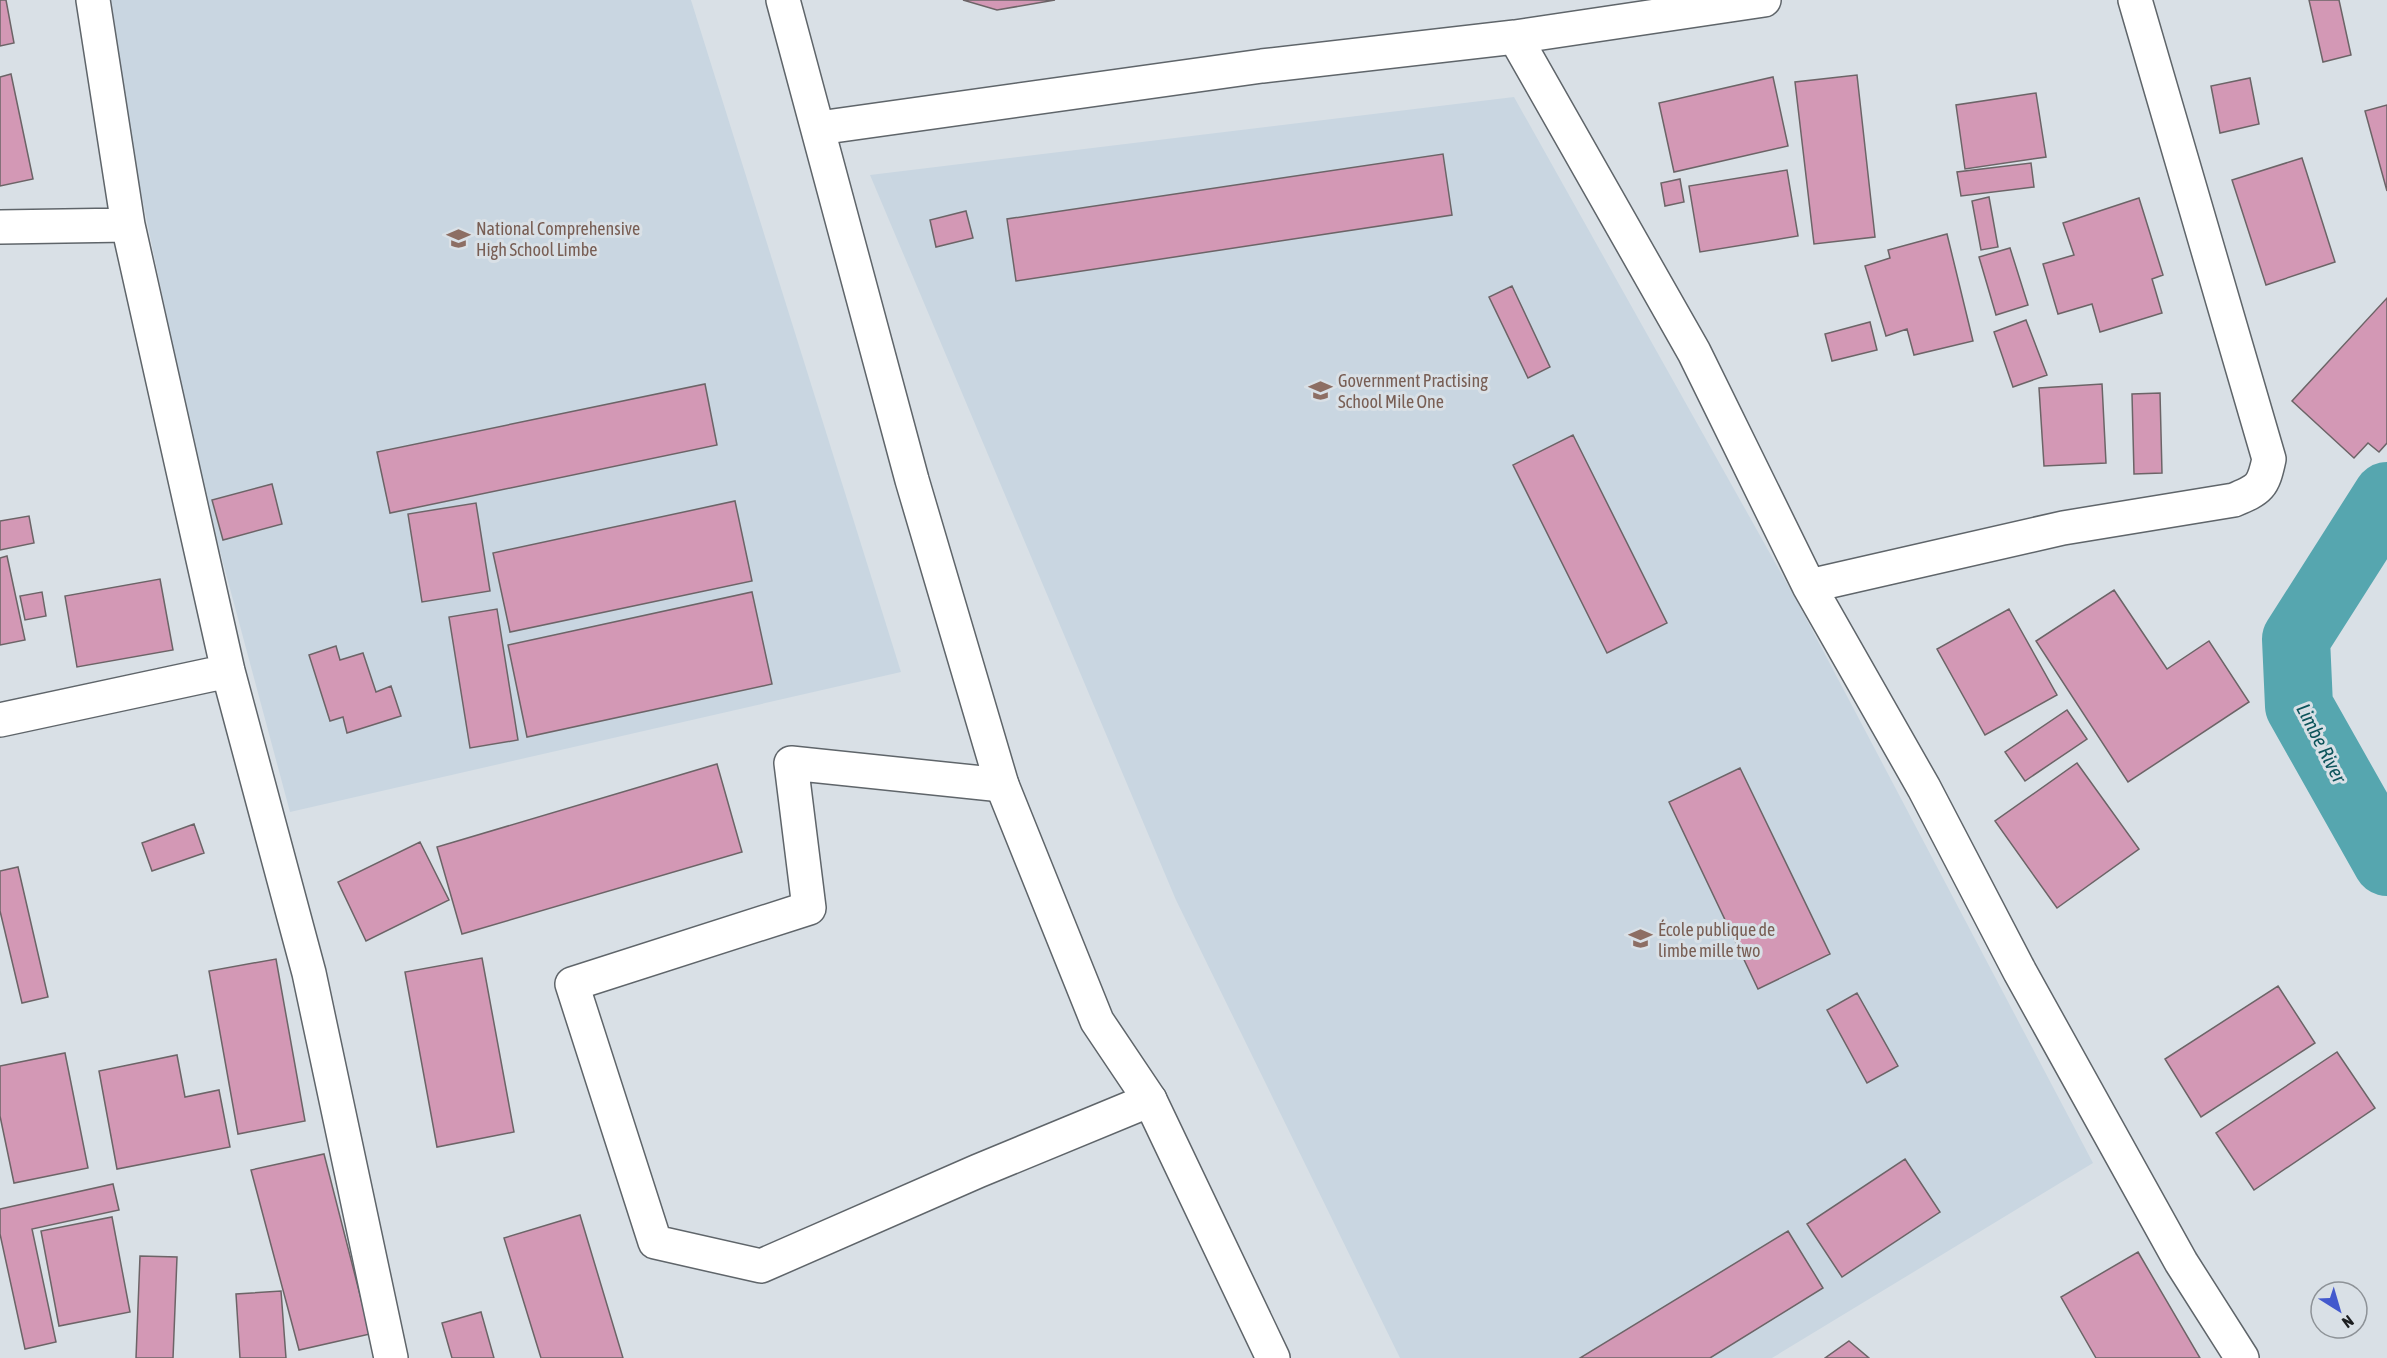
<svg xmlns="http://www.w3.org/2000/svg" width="2387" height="1358" viewBox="0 0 2387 1358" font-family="'Asap Condensed',sans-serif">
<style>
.built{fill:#c9d6e1}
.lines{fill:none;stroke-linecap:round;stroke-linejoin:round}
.river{stroke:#56a6af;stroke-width:68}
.building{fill:#d398b5;stroke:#6c6467;stroke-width:1.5}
.minor-casing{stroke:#5f656a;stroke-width:36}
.highway-casing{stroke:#5f656a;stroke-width:36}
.minor{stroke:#fff;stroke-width:33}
.highway{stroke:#fff;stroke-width:33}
.labels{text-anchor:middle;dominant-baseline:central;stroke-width:6;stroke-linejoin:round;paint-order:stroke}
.education-label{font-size:18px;fill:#785e54;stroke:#d9e0e6;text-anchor:start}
.water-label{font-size:20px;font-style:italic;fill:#0d545b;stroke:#d9e0e6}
</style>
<rect width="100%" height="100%" fill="#d9e0e6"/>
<path class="built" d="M 101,0 L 691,0 L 901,672 L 290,812 L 200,477 Z
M 1514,97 L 1799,605 L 2093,1163 L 1772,1358 L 1400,1358 L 1176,900 L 870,175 Z"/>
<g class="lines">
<path class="river" d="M 2387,496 L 2296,639 L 2299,706 L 2387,862"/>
</g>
<path class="building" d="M 0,0 L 6,0 L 14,43 L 0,46 Z
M 963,0 L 1055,0 L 997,10 Z
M 2309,0 L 2339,0 L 2351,55 L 2323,62 Z
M 11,74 L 33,179 L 0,186 L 0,77 Z
M 1857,75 L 1875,237 L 1814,244 L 1795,82 Z
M 1773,77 L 1788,146 L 1674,172 L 1659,103 Z
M 2250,78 L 2259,124 L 2220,133 L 2211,86 Z
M 2036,93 L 2046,157 L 1965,169 L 1956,105 Z
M 2387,105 L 2387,191 L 2365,111 Z
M 1443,154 L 1452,215 L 1016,281 L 1007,219 Z
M 2302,158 L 2335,262 L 2266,285 L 2232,180 Z
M 2031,163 L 2034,187 L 1961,196 L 1957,172 Z
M 1787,170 L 1798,236 L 1700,252 L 1689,186 Z
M 1680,179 L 1684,202 L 1665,206 L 1661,183 Z
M 1989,197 L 1998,247 L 1981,250 L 1972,201 Z
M 2139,198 L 2163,275 L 2152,279 L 2162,313 L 2100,332 L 2092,304 L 2058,314 L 2043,264 L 2074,255 L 2063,223 Z
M 966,211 L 973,238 L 936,247 L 930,220 Z
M 1947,234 L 1973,341 L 1914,355 L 1907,329 L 1886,336 L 1865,266 L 1890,258 L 1888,250 Z
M 2010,248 L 2028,305 L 1996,315 L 1979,257 Z
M 1512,286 L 1550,367 L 1528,378 L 1489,297 Z
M 2387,298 L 2387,443 L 2379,452 L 2368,443 L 2354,458 L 2292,401 Z
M 2026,320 L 2047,375 L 2013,387 L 1994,332 Z
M 1870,322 L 1877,350 L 1832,361 L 1825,334 Z
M 705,384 L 717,445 L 390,513 L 377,452 Z
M 2102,384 L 2106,463 L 2044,466 L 2039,388 Z
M 2160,393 L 2162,473 L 2134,474 L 2132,394 Z
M 1573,435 L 1667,623 L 1607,653 L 1513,465 Z
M 272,484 L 282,524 L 223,540 L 212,500 Z
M 735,501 L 752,581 L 510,632 L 493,553 Z
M 476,503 L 490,591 L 422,602 L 408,514 Z
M 29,516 L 34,543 L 0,550 L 0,521 Z
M 7,556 L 25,640 L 0,645 L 0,558 Z
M 160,579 L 173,650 L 77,667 L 65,596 Z
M 2114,590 L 2167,669 L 2209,641 L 2249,702 L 2128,782 L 2036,641 Z
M 42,592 L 46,616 L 25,620 L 20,596 Z
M 752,592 L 772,684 L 527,737 L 508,645 Z
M 497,609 L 518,740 L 470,748 L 449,617 Z
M 2009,609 L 2057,695 L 1985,735 L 1937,649 Z
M 336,646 L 340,660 L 363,653 L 376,692 L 391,686 L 401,716 L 347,733 L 343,717 L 330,721 L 309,655 Z
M 2067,710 L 2087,739 L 2025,781 L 2005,752 Z
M 2077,763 L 2139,849 L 2057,908 L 1995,821 Z
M 717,764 L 742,852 L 462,934 L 437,847 Z
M 1740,768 L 1830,954 L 1758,989 L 1669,802 Z
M 194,824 L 204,853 L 152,871 L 142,843 Z
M 420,842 L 449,900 L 366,941 L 338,882 Z
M 18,867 L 48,997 L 22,1003 L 0,911 L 0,871 Z
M 482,958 L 514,1132 L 437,1147 L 405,972 Z
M 276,959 L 305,1121 L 238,1134 L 209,971 Z
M 2278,986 L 2315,1043 L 2201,1117 L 2165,1059 Z
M 1857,993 L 1898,1066 L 1867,1083 L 1827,1010 Z
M 2337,1052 L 2375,1108 L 2254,1190 L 2216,1133 Z
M 65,1053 L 88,1168 L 14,1183 L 0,1116 L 0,1066 Z
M 177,1055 L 185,1097 L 219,1090 L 230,1147 L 117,1169 L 99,1071 Z
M 324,1154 L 370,1334 L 299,1350 L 251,1170 Z
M 1905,1159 L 1940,1212 L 1842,1277 L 1807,1224 Z
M 113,1184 L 119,1210 L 32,1229 L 56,1342 L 25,1349 L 0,1234 L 0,1209 Z
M 580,1215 L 623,1358 L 541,1358 L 504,1238 Z
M 112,1217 L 130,1312 L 59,1326 L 41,1231 Z
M 1788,1231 L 1823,1288 L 1710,1358 L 1580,1358 Z
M 2138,1252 L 2200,1358 L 2096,1358 L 2061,1297 Z
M 140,1256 L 177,1257 L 173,1358 L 136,1358 Z
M 281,1291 L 286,1358 L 240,1358 L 236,1294 Z
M 481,1312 L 494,1358 L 452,1358 L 442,1323 Z
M 1849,1341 L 1869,1358 L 1825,1358 Z"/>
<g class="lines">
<defs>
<path id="minor" d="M 93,0 L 128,225 L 228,671 L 309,973 L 391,1358
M 1515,37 L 1694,352 L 1809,586 L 1924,788 L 2020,972 L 2181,1262 L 2242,1358
M 819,128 L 1262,66 L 1515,37 L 1764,0
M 0,227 L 128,225
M 1809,586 L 2063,528 L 2234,500 C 2260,489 2263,487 2269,459 L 2135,0
M 0,720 L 228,671
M 1002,785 L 791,763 L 809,908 L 572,984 L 655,1242 L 761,1266 L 978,1171 L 1150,1100"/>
<path id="highway" d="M 783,0 L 912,480 L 1002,785 L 1097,1021 L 1150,1100 L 1273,1358"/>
</defs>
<use href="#minor" class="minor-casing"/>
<use href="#highway" class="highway-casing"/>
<use href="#minor" class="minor"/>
<use href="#highway" class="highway"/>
</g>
<defs>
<symbol id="school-bare" viewBox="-9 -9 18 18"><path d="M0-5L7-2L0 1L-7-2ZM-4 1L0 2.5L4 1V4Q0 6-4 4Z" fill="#8d6e63" stroke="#d9e0e6" stroke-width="2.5" paint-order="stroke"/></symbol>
</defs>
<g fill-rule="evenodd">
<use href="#school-bare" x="442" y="222" width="33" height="33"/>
<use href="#school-bare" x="1304" y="374" width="33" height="33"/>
<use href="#school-bare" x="1624" y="922" width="33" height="33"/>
</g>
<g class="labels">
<g class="education-label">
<text x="476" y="228">National Comprehensive<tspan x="476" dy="21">High School Limbe</tspan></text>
<text x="1338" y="380">Government Practising<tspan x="1338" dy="21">School Mile One</tspan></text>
<text x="1658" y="929">École publique de<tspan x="1658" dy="21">limbe mille two</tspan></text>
</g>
<g class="water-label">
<text transform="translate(2322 743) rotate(63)">Limbe River</text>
</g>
</g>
<g transform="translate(2339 1310) rotate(143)"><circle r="28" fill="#d9e0e6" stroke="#8d9297" stroke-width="1.5"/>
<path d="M0-4.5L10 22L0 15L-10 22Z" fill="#4359cd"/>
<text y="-9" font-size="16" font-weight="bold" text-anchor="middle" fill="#1c1e20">N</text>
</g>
</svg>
